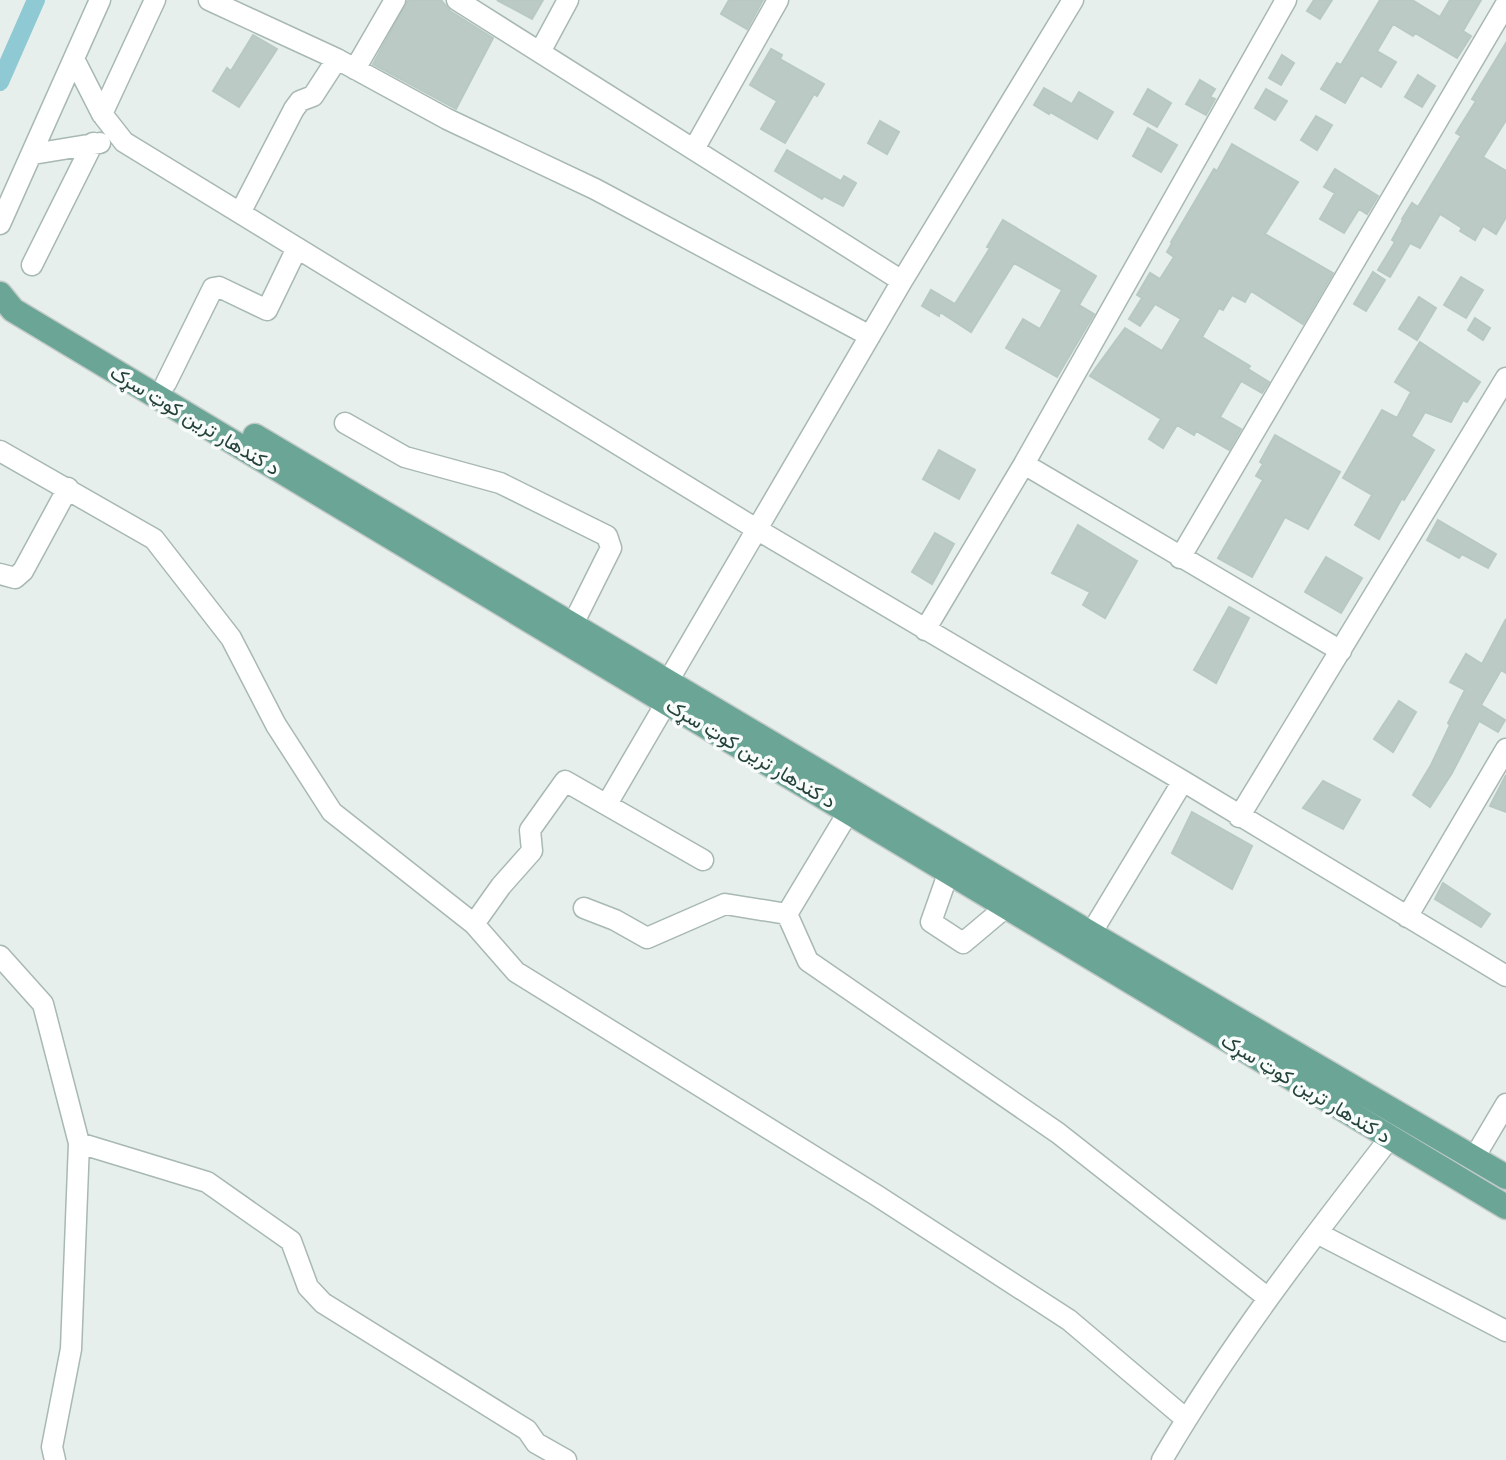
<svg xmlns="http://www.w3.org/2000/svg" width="1506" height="1460" viewBox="0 0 1506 1460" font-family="Arial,Vazirmatn,sans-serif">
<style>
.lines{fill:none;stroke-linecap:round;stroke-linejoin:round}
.canal{stroke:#8ec9d4;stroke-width:18}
.building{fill:#bbcac4;stroke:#b8c9c2;stroke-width:2}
.minor-casing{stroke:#a8b8b2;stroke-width:23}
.major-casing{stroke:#c2cac8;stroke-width:27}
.minor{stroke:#fff;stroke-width:20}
.major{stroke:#6aa596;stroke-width:24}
.labels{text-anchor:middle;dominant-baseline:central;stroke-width:7;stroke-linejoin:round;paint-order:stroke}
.street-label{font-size:20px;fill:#24423a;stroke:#f7fbf9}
</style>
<rect width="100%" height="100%" fill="#e6efeb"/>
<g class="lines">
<path class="canal" d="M 0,82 L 36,0"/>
</g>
<path class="building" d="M 408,0 L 441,0 L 450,11 L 493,38 L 456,109 L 373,64 Z
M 497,0 L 543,0 L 532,19 Z
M 729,0 L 763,0 L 747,29 L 721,14 Z
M 1314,0 L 1332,0 L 1320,19 L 1307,11 Z
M 1380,0 L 1412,0 L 1440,17 L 1450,0 L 1481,0 L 1463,31 L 1471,36 L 1457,58 L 1415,33 L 1413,36 L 1393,24 L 1377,51 L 1396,62 L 1381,87 L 1361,75 L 1345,103 L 1321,89 L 1337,63 L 1341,65 Z
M 253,35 L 277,49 L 239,107 L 213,91 L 227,68 L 231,71 Z
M 1506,43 L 1506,120 L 1483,157 L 1506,171 L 1506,217 L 1496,234 L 1483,226 L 1475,240 L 1460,231 L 1462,228 L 1440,214 L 1420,248 L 1410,243 L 1390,277 L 1378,270 L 1395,242 L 1392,240 L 1403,220 L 1402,219 L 1412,203 L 1418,207 L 1461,136 L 1456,133 L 1476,101 L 1472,99 Z
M 771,49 L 782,55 L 780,59 L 824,84 L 817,96 L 814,94 L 785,143 L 761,129 L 777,101 L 750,85 Z
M 1282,55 L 1294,63 L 1281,85 L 1269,78 Z
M 1418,75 L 1435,86 L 1422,107 L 1405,97 Z
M 1200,80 L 1215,89 L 1210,97 L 1215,99 L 1206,115 L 1186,104 Z
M 1044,88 L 1072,104 L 1079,92 L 1113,112 L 1097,139 L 1050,112 L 1049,114 L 1034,105 Z
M 1148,89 L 1171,103 L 1157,127 L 1134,114 Z
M 1266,89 L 1287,101 L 1275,120 L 1255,108 Z
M 1316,116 L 1332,125 L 1317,150 L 1301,140 Z
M 880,121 L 899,132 L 887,154 L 868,143 Z
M 1148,128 L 1177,145 L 1161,172 L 1133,156 Z
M 1232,144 L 1298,182 L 1265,234 L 1333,273 L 1303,324 L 1251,291 L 1245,302 L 1232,295 L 1223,310 L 1219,308 L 1202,337 L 1250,366 L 1248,369 L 1269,382 L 1262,393 L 1241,381 L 1220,417 L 1241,429 L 1229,450 L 1196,431 L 1194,435 L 1177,425 L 1163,448 L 1149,439 L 1161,419 L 1090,376 L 1125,328 L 1162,351 L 1181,319 L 1155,304 L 1140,326 L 1129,319 L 1142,298 L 1137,295 L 1150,273 L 1160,279 L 1174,257 L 1167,252 L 1172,243 L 1171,242 L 1214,169 L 1217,171 Z
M 787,150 L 841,181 L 844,176 L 856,183 L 843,206 L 824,196 L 822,199 L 775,171 Z
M 1335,169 L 1378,196 L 1367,214 L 1359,209 L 1344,233 L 1320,219 L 1335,193 L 1324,187 Z
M 1003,220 L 1096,276 L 1079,305 L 1094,314 L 1057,377 L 1006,348 L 1023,319 L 1040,329 L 1062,290 L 1014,263 L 971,332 L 940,312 L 939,316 L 922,306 L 931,290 L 955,304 L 990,248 L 987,247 Z
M 1373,272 L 1385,280 L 1366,311 L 1354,304 Z
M 1461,277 L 1483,290 L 1466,318 L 1444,305 Z
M 1419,297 L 1436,308 L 1417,340 L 1399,329 Z
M 1475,318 L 1490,328 L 1483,340 L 1468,330 Z
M 1420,342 L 1480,382 L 1467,402 L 1463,400 L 1451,422 L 1425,412 L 1411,436 L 1434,450 L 1404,500 L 1402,498 L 1379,539 L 1355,525 L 1372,495 L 1343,478 L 1382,410 L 1397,418 L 1411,392 L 1395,382 Z
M 1275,435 L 1340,472 L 1308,529 L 1285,517 L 1252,577 L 1218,558 L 1263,480 L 1256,476 L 1263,464 L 1260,462 Z
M 939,450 L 975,470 L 959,499 L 923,479 Z
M 1438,520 L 1496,554 L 1488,568 L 1462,554 L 1459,558 L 1427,540 Z
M 1078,525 L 1137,561 L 1105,618 L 1083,605 L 1090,592 L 1052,573 Z
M 935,533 L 954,544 L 932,584 L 912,572 Z
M 1326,557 L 1362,578 L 1341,613 L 1305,592 Z
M 1229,607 L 1249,618 L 1216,683 L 1194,670 Z
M 1506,619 L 1506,673 L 1501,670 L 1481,705 L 1505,720 L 1498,732 L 1479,721 L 1452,773 L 1430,807 L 1413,795 L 1431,765 L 1450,725 L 1448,723 L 1465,690 L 1450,682 L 1466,654 L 1482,664 Z
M 1399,701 L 1416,712 L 1393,752 L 1374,739 Z
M 1506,775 L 1506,812 L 1490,806 Z
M 1323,781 L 1360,800 L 1343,829 L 1303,808 Z
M 1192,812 L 1252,846 L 1232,889 L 1172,853 Z
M 1443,883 L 1490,914 L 1481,927 L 1435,899 Z"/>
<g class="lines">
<defs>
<path id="minor" d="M 209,0 L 337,59 L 447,119 L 595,189 L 870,336
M 457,0 L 902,281
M 540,52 L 568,0
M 74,59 L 102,114 L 124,142 L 758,530 L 1183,781 L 1506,976
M 355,69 L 395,0
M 102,114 L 155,0
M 694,149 L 778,0
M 33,154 L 100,143
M 240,213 L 294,109 L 300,101 L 313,96 L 337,59
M 0,224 L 100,0
M 32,265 L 93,143
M 166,383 L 213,288 L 219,287 L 267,310 L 297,248
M 345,423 L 405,457 L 500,483 L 607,536 L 611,548 L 572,626
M 0,451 L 154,539 L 231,638 L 276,725 L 332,812 L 474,924 L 516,972 L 876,1195 L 1069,1320 L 1186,1419
M 1024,464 L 1341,651
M 1180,558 L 1506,4
M 0,574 L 15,578 L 23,571 L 68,488
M 925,630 L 1024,464 L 1286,0
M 667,683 L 902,281 L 1073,0
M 607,804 L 666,703
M 849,811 L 787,914 L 808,961 L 1058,1133 L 1268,1298
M 1239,817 L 1506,378
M 949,871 L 931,922 L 963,943 L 1007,906
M 584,908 L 615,920 L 647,938 L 725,904 L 787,914
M 1407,917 L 1506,749
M 474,924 L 501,886 L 532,851 L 530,830 L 565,781 L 703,860
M 1084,945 L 1183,781
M 0,956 L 43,1004 L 79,1143 L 71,1349 L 52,1447 L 55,1460
M 79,1143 L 207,1182 L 291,1241 L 308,1287 L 323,1303 L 527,1430 L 536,1443 L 566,1460
M 1474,1158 L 1506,1104
M 1317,1233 L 1506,1331
M 1162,1460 C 1228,1347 1309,1242 1389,1139"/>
<path id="major" d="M 0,294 L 13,310 L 1506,1207
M 255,436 L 1090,933 L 1506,1177"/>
</defs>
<use href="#minor" class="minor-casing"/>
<use href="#major" class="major-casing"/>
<use href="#minor" class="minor"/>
<use href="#major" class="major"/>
</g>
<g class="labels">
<g class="street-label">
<text transform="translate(195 420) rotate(31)">د کندهار ترين کوټ سړک</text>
<text transform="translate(751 753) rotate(31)">د کندهار ترين کوټ سړک</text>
<text transform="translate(1306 1088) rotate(31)">د کندهار ترين کوټ سړک</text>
</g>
</g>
</svg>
